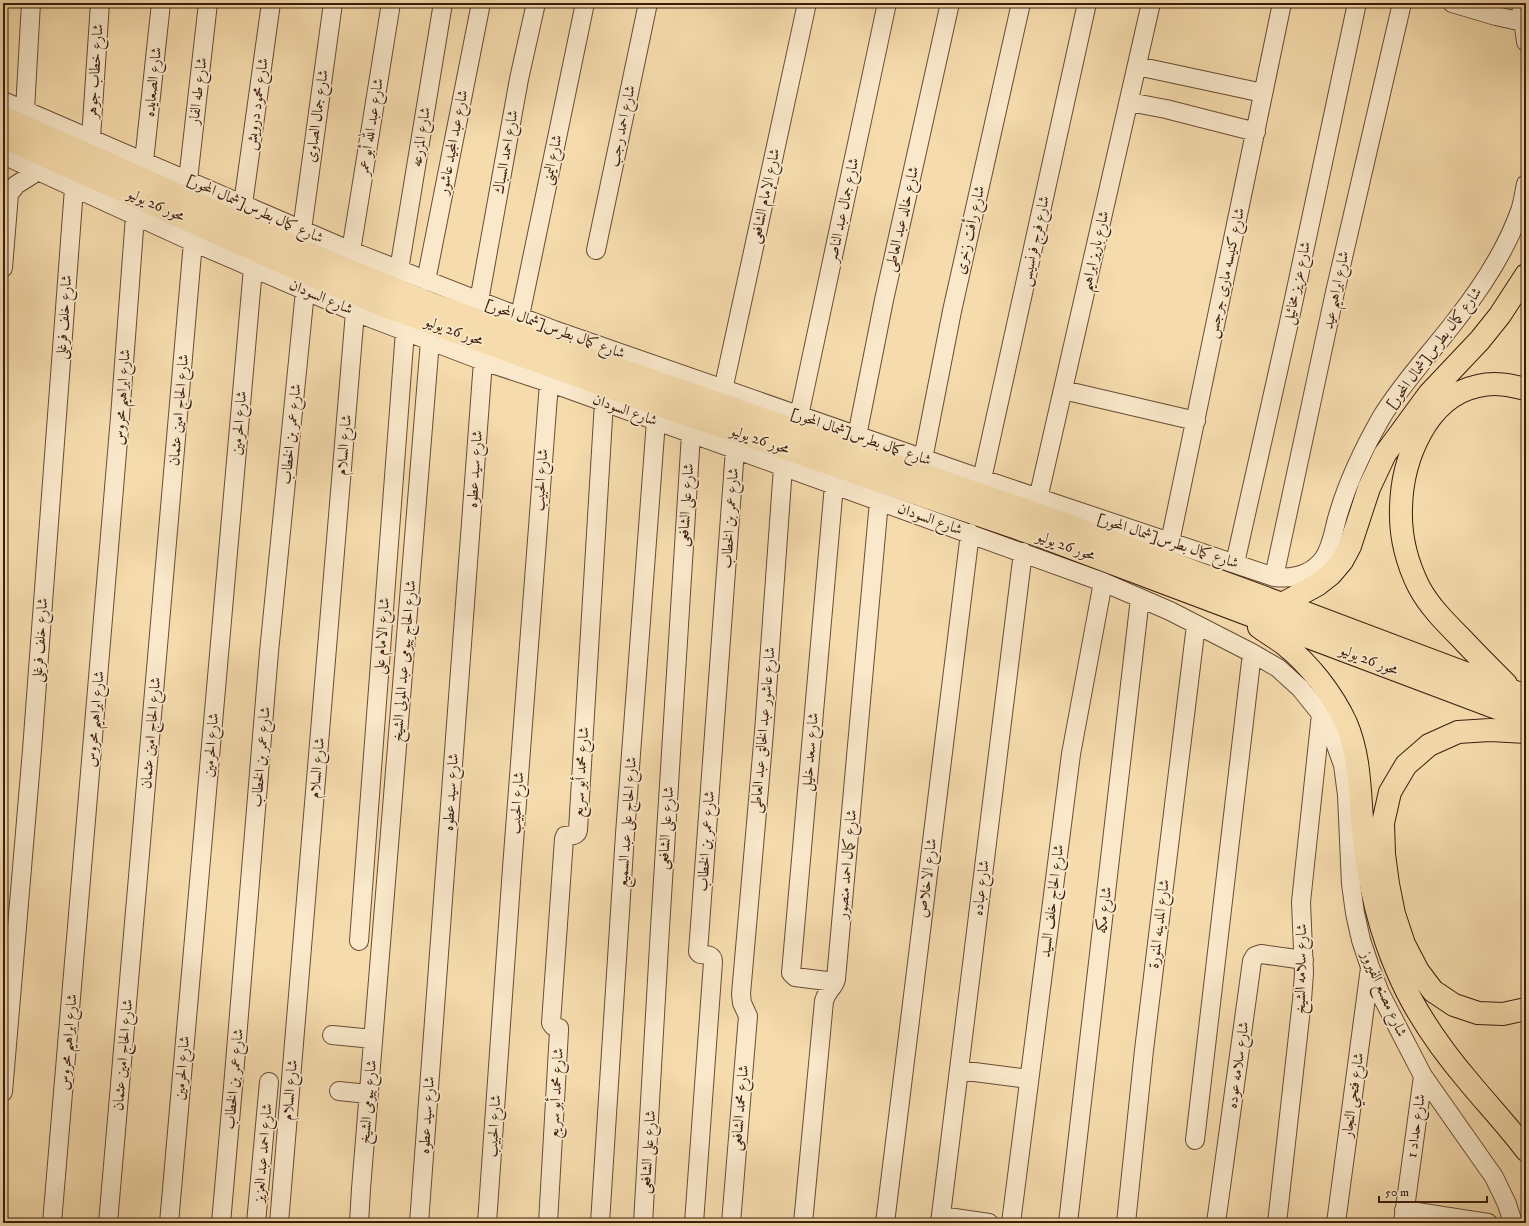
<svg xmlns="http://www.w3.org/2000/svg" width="1529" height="1226" viewBox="0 0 1529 1226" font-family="'IM FELL DW Pica',Amiri,serif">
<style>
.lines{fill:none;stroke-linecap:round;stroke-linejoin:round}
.minor-casing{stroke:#694c36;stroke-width:20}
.highway-casing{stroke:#3a1c0e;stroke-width:24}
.minor{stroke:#f9e8ca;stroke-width:18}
.highway{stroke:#f6dcad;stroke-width:22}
.labels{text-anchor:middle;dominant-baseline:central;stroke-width:3.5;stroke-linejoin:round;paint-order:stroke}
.street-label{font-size:15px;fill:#3a1c0e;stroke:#f9e8ca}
</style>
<rect width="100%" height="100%" fill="#f6dcad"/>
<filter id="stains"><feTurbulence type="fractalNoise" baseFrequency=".005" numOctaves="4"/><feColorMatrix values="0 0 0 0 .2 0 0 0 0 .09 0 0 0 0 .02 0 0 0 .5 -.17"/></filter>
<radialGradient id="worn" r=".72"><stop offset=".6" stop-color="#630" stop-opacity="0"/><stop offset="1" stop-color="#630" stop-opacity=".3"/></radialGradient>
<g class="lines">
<defs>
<path id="minor" d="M 1452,3 L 1496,16 L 1523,22
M 1521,3 L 1526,42
M 1137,66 L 1263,93
M 3,101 L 351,251 L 554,330 L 982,479 L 1274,577 C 1293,579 1312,575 1324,558 C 1333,544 1334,527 1339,512 C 1349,479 1364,448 1381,418 C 1402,383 1431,353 1456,320 C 1482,287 1506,250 1520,211 C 1523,202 1524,193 1526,184
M 1129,102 L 1166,109 L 1256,132
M 25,110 L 31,3
M 91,138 L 100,3
M 3,155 L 193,242 L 355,312 L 483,361 L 568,389 L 1103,582 L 1170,611 L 1252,653 L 1278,668 L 1300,688 L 1321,714 L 1333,737 L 1343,765 L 1347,795 L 1351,884 L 1355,913 L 1361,940 L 1370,967 L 1380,993 L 1423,1076 L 1494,1177 L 1507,1204 L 1513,1223
M 144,161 L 161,3
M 188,180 L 208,3
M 243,204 L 271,3
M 302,230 L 333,3
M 596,250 L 648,3
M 351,251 L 391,3
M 3,268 L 9,194 L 16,185 L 38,171
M 399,270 L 443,3
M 426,281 L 481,3
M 479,301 L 519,79 L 536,3
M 520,316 L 585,3
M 723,390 L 807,3
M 1063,390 L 1196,421
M 799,416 L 887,3
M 857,436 L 884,300 L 950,3
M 923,459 L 952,311 L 1021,3
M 982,479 L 1087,3
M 834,485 L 791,973 L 795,977 L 835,982
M 1038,499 L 1151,3
M 1170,542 L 1282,3
M 1235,563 L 1288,327 L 1357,3
M 1274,577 L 1335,292 L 1402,3
M 359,941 L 405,331
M 332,1035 L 373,1039
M 959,1070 L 1029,1079
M 339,1091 L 368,1094
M 3,1092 L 32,750 L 74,188
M 1195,1140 L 1252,653
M 1404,1210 L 1488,1223
M 941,1216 L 989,1223
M 52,1223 L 120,417 L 135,216
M 108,1223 L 193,242
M 169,1223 L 253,268
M 221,1223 L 234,1075 L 269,652 L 305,291
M 256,1223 L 269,1082
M 279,1223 L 355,312
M 359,1223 L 361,1189 L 430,341
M 419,1223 L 483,361
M 487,1223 L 512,868 L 549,383
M 548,1223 L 559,1031 L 559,1028 L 553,1026 L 551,1023 L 564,839 L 565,836 L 574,835 L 577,833 L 578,830 L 604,402
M 600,1223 L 625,834 L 656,421
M 643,1223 L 660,928 L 691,434
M 694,1223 L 713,962 C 713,954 706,955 700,954 L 698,952 L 735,449
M 731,1223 L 748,1016 L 742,1003 L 741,994 L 764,732 L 783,467
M 803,1223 L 824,1001 C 827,990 834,988 836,979 L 879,501
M 885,1223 L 970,533
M 940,1223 L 1023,552
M 1011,1223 L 1071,754 L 1103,582
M 1068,1223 L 1140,598
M 1126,1223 L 1144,1050 L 1196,625
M 1216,1223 L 1252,961 L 1255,956 L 1261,954 L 1304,960
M 1277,1223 L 1302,1000 L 1304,973 L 1301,902 L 1321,714
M 1336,1223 L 1370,968
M 1403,1223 L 1423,1076"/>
<path id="highway" d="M 3,117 L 336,265 L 434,305 L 1045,517 L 1282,604 L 1526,696
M 3,137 L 324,281 L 393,309 L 650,402 L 1040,536 L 1526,719
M 1282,604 L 1317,585 L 1331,574 L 1342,561 L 1350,546 L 1369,488 L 1385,454 L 1429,394 L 1480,340 L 1500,315 L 1526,275
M 1259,627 C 1267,633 1276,638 1284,644 C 1309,664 1332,693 1346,723 C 1362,760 1359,800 1364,840 C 1369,884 1379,928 1397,970 C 1414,1011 1440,1048 1469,1082 C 1488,1105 1508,1126 1526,1150
M 1506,684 C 1491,669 1476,654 1461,638 C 1446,623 1429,606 1419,587 C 1407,563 1400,535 1401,508 C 1402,460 1426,397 1478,386 C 1495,382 1510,385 1526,389
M 1526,732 L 1490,730 L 1458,732 L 1429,745 L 1406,765 L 1390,792 L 1383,823 L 1384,854 L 1388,884 L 1394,914 L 1404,944 L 1418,971 L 1433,991 L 1454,1005 L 1478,1013 L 1503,1014 L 1526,1009"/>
</defs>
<use href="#minor" class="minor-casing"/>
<use href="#highway" class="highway-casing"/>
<use href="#minor" class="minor"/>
<use href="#highway" class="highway"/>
</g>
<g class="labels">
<g class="street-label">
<text transform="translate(95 71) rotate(-86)">شارع خطاب جوهر</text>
<text transform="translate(153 82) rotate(-84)">شارع الصعايده</text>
<text transform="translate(198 91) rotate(-83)">شارع طه الفار</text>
<text transform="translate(257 104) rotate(-82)">شارع محمود درويش</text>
<text transform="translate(317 116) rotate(-82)">شارع جمال الصاوى</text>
<text transform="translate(622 126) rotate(-78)">شارع احمد رجب</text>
<text transform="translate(371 127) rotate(-81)">شارع عبد الله أبو عمر</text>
<text transform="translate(421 137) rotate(-81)">شارع المزرعه</text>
<text transform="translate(453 142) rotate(-79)">شارع عبد المجيد عاشور</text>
<text transform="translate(506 152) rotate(-80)">شارع احمد السباك</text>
<text transform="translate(552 160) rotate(-78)">شارع اليمنى</text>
<text transform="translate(765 196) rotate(-78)">شارع الإمام الشافعى</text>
<text transform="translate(156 205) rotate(24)">محور 26 يوليو</text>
<text transform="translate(255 209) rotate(24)">شارع كمال بطرس[شمال المحور]</text>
<text transform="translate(843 210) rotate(-78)">شارع جمال عبد الناصر</text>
<text transform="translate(902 219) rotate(-77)">شارع خالد عبد العاطى</text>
<text transform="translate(970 230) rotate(-77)">شارع رأفت زخرى</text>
<text transform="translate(1035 241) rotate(-78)">شارع فرج فرنسيس</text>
<text transform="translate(1095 251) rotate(-77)">شارع باريز ابراهيم</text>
<text transform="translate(1226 273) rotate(-78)">شارع كنيسه مارى جرجس</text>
<text transform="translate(1297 283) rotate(-78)">شارع عزيز مخائيل</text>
<text transform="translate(1336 290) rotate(-78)">شارع ابراهيم عيد</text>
<text transform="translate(321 297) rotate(23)">شارع السودان</text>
<text transform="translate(64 317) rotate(-86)">شارع خلف فرغلى</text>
<text transform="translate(555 329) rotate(20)">شارع كمال بطرس[شمال المحور]</text>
<text transform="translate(454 331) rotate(20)">محور 26 يوليو</text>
<text transform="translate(1434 348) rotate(-53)">شارع كمال بطرس[شمال المحور]</text>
<text transform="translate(122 397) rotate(-86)">شارع ابراهيم محروس</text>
<text transform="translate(179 410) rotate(-85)">شارع الحاج امين عثمان</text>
<text transform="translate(625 410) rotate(20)">شارع السودان</text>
<text transform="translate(239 423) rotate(-85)">شارع الحرمين</text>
<text transform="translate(291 434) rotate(-84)">شارع عمر بن الخطاب</text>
<text transform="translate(861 437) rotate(19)">شارع كمال بطرس[شمال المحور]</text>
<text transform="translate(760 440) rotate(19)">محور 26 يوليو</text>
<text transform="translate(344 445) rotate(-85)">شارع السلام</text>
<text transform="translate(475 469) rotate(-86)">شارع سيد عطوه</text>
<text transform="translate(541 480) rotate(-86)">شارع الحبيب</text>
<text transform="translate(686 505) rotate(-86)">شارع على الشافعى</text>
<text transform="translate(730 518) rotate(-86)">شارع عمر بن الخطاب</text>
<text transform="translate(930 519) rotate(20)">شارع السودان</text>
<text transform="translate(1168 541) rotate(18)">شارع كمال بطرس[شمال المحور]</text>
<text transform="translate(1066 546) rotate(20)">محور 26 يوليو</text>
<text transform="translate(382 636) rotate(-86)">شارع الامام على</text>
<text transform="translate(40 640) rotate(-86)">شارع خلف فرغلى</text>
<text transform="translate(1369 660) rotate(21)">محور 26 يوليو</text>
<text transform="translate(404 661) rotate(-85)">شارع الحاج بيومى عبد المولى الشيخ</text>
<text transform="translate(95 719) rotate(-85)">شارع ابراهيم محروس</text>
<text transform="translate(763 730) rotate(-85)">شارع عاشور عبد الخالق عبد العاطى</text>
<text transform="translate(151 733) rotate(-85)">شارع الحاج امين عثمان</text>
<text transform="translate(211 745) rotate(-85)">شارع الحرمين</text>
<text transform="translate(810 752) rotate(-85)">شارع سعد خليل</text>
<text transform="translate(261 757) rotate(-85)">شارع عمر بن الخطاب</text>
<text transform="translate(317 768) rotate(-85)">شارع السلام</text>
<text transform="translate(581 772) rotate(-86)">شارع محمد أبو سريع</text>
<text transform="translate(451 792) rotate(-86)">شارع سيد عطوه</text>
<text transform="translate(517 803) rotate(-86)">شارع الحبيب</text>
<text transform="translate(627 822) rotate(-86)">شارع الحاج على عبد السميع</text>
<text transform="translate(666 828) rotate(-86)">شارع على الشافعى</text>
<text transform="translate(706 841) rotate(-86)">شارع عمر بن الخطاب</text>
<text transform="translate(847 864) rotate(-85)">شارع كمال احمد منصور</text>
<text transform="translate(927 878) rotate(-83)">شارع الاخلاص</text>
<text transform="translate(981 888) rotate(-83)">شارع عباده</text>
<text transform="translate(1052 901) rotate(-83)">شارع الحاج خلف السيد</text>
<text transform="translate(1104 910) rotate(-83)">شارع مكه</text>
<text transform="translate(1159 924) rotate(-83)">شارع المدينه المنورة</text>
<text transform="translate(1301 969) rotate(-89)">شارع سلامه الشيخ</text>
<text transform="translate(1384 994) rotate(66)">شارع مصنع الفيروز</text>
<text transform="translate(68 1042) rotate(-85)">شارع ابراهيم محروس</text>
<text transform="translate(123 1055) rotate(-85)">شارع الحاج امين عثمان</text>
<text transform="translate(1238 1065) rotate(-82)">شارع سلامه عوده</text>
<text transform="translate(182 1068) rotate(-85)">شارع الحرمين</text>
<text transform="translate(234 1079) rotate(-85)">شارع عمر بن الخطاب</text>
<text transform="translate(290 1090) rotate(-85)">شارع السلام</text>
<text transform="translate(556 1093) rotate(-87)">شارع محمد أبو سريع</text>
<text transform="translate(1353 1095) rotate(-82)">شارع فتحي النجار</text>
<text transform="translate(368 1102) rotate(-85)">شارع بيومى الشيخ</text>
<text transform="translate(740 1108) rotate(-85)">شارع محمد الشافعى</text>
<text transform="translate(427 1115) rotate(-86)">شارع سيد عطوه</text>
<text transform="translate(494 1126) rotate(-86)">شارع الحبيب</text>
<text transform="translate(1416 1126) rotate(-82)">شارع حداد 1</text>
<text transform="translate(648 1152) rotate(-86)">شارع على الشافعى</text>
<text transform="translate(263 1153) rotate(-85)">شارع احمد عبد العزيز</text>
</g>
</g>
<rect width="1529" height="1226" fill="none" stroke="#f6dcad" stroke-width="16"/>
<rect x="4" y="4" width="1521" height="1218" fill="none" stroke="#3a1c0e" stroke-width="2"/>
<rect x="8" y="8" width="1513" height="1210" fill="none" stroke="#3a1c0e"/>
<path d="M1379 1196v6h108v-6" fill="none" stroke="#3a1c0e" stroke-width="2"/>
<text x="1385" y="1196" font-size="12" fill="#3a1c0e" stroke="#f9e8ca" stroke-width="3" paint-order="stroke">50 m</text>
<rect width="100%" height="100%" filter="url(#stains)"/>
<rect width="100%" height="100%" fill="url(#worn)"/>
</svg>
